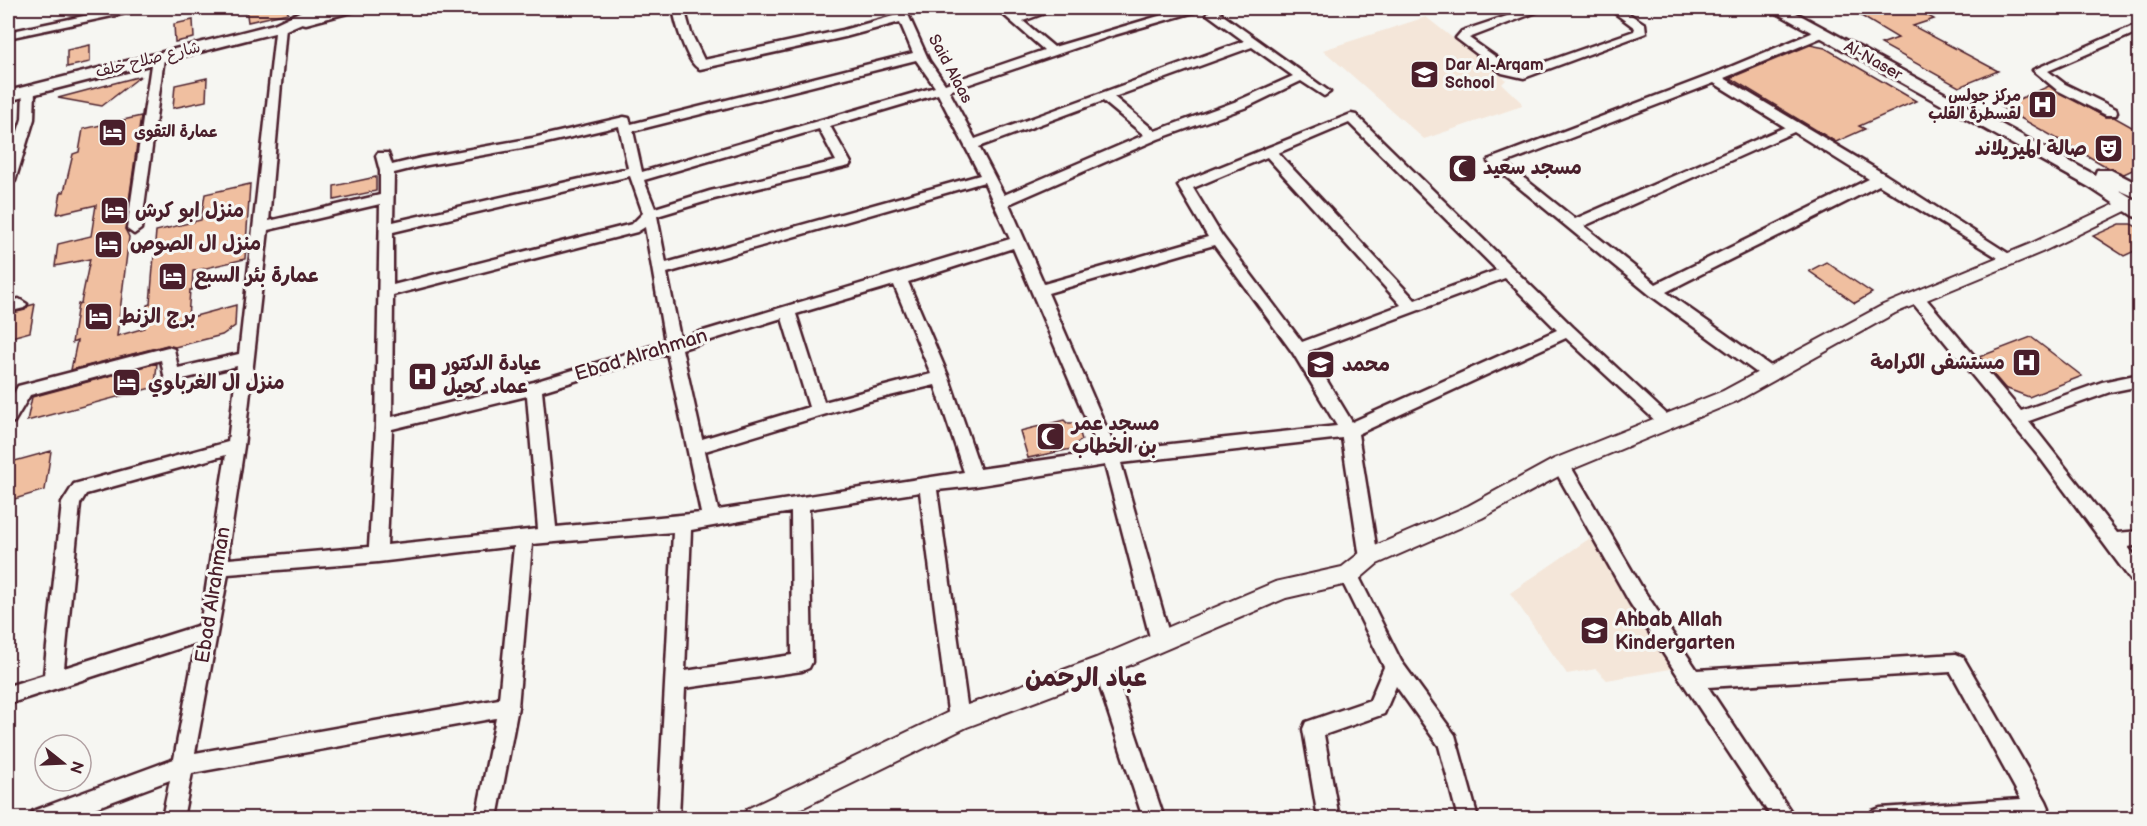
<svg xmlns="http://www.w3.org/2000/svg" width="2147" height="826" viewBox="0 0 2147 826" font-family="'Balsamiq Sans','Playpen Sans Arabic',sans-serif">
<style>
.built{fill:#f4e6d9}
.building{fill:#f0bfa0;stroke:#4a1f2b;stroke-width:1.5}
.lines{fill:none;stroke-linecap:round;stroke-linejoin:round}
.minor-casing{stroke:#4a1f2b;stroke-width:5}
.tertiary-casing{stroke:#4a1f2b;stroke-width:4}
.secondary-casing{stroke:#4a1f2b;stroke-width:5}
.minor{fill:#f6f6f2;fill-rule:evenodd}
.tertiary{fill:#f6f6f2;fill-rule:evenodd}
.secondary{fill:#f6f6f2;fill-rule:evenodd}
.labels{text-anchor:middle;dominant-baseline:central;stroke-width:6;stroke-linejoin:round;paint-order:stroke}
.far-street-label{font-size:16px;fill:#4a1f2b;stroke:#f6f6f2}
.far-poi-label{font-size:16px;font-weight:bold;fill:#4a1f2b;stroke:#f6f6f2;text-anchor:start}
.poi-label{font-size:20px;font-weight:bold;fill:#4a1f2b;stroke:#f6f6f2;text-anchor:start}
.street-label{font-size:20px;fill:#4a1f2b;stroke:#f6f6f2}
.district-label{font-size:26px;font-weight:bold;fill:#4a1f2b;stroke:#f6f6f2}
</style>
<rect width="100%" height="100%" fill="#f6f6f2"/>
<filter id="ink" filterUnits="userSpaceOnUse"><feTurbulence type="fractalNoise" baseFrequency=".0167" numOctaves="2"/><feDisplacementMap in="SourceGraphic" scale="12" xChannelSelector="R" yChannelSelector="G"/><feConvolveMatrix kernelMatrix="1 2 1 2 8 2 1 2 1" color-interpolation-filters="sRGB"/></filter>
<g filter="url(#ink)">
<path class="built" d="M 1426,17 L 1506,80 L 1502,84 L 1521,102 L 1522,106 L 1424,139 L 1323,50 Z
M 1593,536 L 1676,668 L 1607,680 L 1596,669 L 1567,674 L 1510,593 Z"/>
<path class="building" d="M 246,8 L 287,8 L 288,13 L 248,22 Z
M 1886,8 L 1914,8 L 1934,19 L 1913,26 L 1998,71 L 1959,87 L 1881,44 L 1898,38 L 1861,16 Z
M 193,20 L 194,38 L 175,42 L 174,24 Z
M 90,45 L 90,62 L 67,67 L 67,50 Z
M 1810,45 L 1825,48 L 1916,101 L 1859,126 L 1865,129 L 1836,142 L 1730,78 Z
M 141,76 L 102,106 L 58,98 Z
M 207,78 L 206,101 L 173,108 L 175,85 Z
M 2049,86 L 2105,117 L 2114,117 L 2139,131 L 2139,167 L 2124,174 L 2109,168 L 2001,107 Z
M 141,116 L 125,229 L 129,237 L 117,336 L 145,328 L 147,305 L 150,304 L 156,231 L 201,220 L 205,194 L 250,184 L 245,259 L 193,271 L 192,290 L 190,290 L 188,318 L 236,305 L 235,326 L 222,335 L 175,347 L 167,345 L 71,370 L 77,341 L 72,343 L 78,304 L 81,303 L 90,259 L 55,266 L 58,244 L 91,236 L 96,205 L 57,214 L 61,192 L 64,192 L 73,154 L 79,152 L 83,129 Z
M 376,177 L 376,191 L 334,200 L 334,186 Z
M 2120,224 L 2131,224 L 2139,228 L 2139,249 L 2124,256 L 2093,236 Z
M 1826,262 L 1872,293 L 1855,303 L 1809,271 Z
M 35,304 L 30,332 L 8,338 L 8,314 L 25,310 L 28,306 Z
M 2031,337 L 2082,376 L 2029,397 L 2005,388 L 1993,374 L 1994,369 L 1979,357 Z
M 157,363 L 155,387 L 27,421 L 32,397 Z
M 1064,420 L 1067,423 L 1077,423 L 1082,440 L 1074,445 L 1076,448 L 1028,458 L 1020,431 Z
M 51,451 L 45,490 L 8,501 L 11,462 Z"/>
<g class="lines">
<defs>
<path id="minor" d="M 122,8 L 142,8 L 136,11 L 8,38 L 8,32 Z
M 673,8 L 684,8 L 691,33 L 704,60 L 843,30 L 897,15 L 895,8 L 905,8 L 929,61 L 945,84 L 1044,50 L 996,8 L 1007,8 L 1016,15 L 1039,8 L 1054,8 L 1053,10 L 1023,21 L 1054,47 L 1186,8 L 1203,8 L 1201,10 L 1111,36 L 949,91 L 975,139 L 1244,41 L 1207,14 L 1212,8 L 1223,8 L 1220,13 L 1330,92 L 1324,96 L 1301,81 L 1247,107 L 1158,139 L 1009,204 L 1044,284 L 1208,237 L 1178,186 L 1180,183 L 1351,114 L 1356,115 L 1573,327 L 1674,421 L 1672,425 L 1666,427 L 1660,425 L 1566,338 L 1358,434 L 1378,558 L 1375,563 L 1369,566 L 1363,563 L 1360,558 L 1342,438 L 1121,463 L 1171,641 L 1168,647 L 1161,649 L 1154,647 L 1151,641 L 1105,465 L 975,486 L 937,490 L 969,719 L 966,726 L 959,728 L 952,726 L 949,719 L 920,492 L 809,509 L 812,662 L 809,668 L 802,671 L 685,688 L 679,818 L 658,818 L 673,532 L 532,544 L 518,707 L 497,818 L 476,818 L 496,718 L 192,773 L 183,818 L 162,818 L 170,780 L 68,818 L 31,818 L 33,811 L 174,759 L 196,643 L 8,704 L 8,686 L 44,675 L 62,503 L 74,484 L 228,442 L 237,366 L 171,382 L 165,380 L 161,360 L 30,395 L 14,422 L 8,424 L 8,404 L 18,386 L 168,347 L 174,349 L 178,368 L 239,354 L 276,24 L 284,24 L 286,27 L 269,221 L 380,195 L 380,171 L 376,156 L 378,153 L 388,153 L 392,165 L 421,158 L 533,138 L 624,117 L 629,118 L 631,124 L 913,53 L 900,22 L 845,37 L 700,69 C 687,65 675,21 673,8 ZM 1252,47 L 1293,76 L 1237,101 L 1155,131 L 1114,97 ZM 916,60 L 935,87 L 642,172 L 633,131 ZM 938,94 L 980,175 L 666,263 L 657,216 L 714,199 L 849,166 L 851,163 L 830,126 ZM 1103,101 L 1144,135 L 1004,195 L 979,147 ZM 1349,123 L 1497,270 L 1415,300 L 1278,153 ZM 619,126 L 628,168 L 393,222 L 394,173 L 422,166 L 533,146 ZM 819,129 L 836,161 L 710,191 L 655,208 L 645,183 L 644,180 ZM 1267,157 L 1401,305 L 1302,342 L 1222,236 L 1193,188 ZM 630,176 L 643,213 L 632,224 L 393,285 L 393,232 ZM 984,182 L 1010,239 L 680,338 L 667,273 ZM 380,204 L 376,425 L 369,547 L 229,559 L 229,545 L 244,446 L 268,230 ZM 645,227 L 665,342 L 534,382 L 392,417 L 393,295 L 637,232 ZM 1214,245 L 1293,353 L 1337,426 L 1116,450 L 1048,293 ZM 1013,248 L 1100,452 L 980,469 L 949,378 L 908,282 ZM 1505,278 L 1557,330 L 1352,422 L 1309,351 ZM 894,285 L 931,374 L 824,402 L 796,314 ZM 782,318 L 809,407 L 702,439 L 682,349 ZM 667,353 L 701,513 L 556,527 L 542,391 ZM 935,385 L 964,472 L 718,510 L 705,451 L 869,401 ZM 527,396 L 538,529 L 387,545 L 392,429 ZM 226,455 C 216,512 210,569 200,625 L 64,668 L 80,504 L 86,494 ZM 791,512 L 792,655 L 685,671 L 691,530 ZM 514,546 L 499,699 L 195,753 L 228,574 L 378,562 Z
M 1531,8 L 1547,8 L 1469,38 L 1510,67 L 1523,70 L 1634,31 L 1635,28 L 1608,8 L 1620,8 L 1645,24 L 1646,33 L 1524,78 L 1502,73 L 1456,38 L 1462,31 Z
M 2140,23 L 2140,31 L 2048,71 L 2065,84 L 2116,109 L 2117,112 L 2116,115 L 2106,115 L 2057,90 L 2033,70 Z
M 1821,29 L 1825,30 L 1825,36 L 1724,78 L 1886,175 L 2017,259 L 2015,262 L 2005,262 L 1879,185 C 1809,222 1737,255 1666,292 L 1776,370 L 1778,374 L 1776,378 L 1764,378 L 1650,295 L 1488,162 L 1490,159 L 1711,75 ZM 1714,83 L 1785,127 L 1575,219 L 1505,163 ZM 1794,132 L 1869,179 L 1656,284 L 1584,226 Z
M 158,54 L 164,58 L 141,229 L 134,234 L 127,229 L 152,58 Z
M 29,86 L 35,90 L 34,119 L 15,181 L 8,185 L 8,162 L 22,119 L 23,90 Z
M 1917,293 L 1922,294 L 2021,411 L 2102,382 L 2140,374 L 2140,386 L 2110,392 L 2029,421 L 2117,533 L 2140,531 L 2140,545 L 2128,547 L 2140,562 L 2140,585 L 2133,583 L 2041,459 L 1912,302 L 1909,298 Z
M 19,299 L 27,304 L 24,308 L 8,312 L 8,302 Z
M 1561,458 L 1567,460 L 1644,591 L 1697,670 L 1956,654 L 1963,657 L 2046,801 L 2049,808 L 2046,815 L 2036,818 L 1870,818 L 1872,811 L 1880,808 L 2021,799 L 1951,672 L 1708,687 L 1795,818 L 1772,818 L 1630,603 L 1552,465 L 1555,460 Z
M 1348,567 L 1355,569 L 1401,661 L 1455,735 L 1478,818 L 1458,818 L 1439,746 L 1396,686 L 1384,714 L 1324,735 L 1339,818 L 1318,818 L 1303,729 L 1306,722 L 1370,700 L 1384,667 L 1339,575 L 1341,569 Z
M 1103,657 L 1110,660 L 1113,666 L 1164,818 L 1143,818 L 1093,666 L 1096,660 Z"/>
<path id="tertiary" d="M 2126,199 L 2132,200 L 2134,204 L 2132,208 L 2042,252 L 1895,313 L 1737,401 L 1568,471 L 1482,518 L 1377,564 L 1356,582 L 1286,598 L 1111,673 L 967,727 L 782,818 L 744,818 L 747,809 L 951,711 L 1096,658 L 1275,582 L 1342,567 L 1361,552 L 1468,506 L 1554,459 L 1723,391 L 1883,305 L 2030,244 Z"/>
<path id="secondary" d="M 308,8 L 357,8 L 355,11 L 306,24 L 302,23 L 286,30 L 8,101 L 8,91 L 274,24 Z
M 1768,8 L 1787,8 L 2095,175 L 2097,170 L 2111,170 L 2140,185 L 2140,199 L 2119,190 L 2140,203 L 2140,218 L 2133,216 L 2089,187 Z"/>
</defs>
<use href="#minor" class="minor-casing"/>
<use href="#tertiary" class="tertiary-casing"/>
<use href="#secondary" class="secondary-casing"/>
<use href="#minor" class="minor"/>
<use href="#tertiary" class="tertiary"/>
<use href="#secondary" class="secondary"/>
</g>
</g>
<defs>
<symbol id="school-square" viewBox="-11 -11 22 22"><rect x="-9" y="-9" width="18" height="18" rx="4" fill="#4a1f2b" stroke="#f6f6f2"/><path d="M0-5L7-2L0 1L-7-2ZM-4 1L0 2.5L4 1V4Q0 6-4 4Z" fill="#fff"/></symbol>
<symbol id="hospital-square" viewBox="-11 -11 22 22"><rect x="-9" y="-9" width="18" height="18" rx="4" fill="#4a1f2b" stroke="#f6f6f2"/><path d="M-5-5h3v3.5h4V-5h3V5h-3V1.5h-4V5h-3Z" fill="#fff"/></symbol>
<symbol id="hotel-square" viewBox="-11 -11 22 22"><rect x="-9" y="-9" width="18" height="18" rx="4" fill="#4a1f2b" stroke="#f6f6f2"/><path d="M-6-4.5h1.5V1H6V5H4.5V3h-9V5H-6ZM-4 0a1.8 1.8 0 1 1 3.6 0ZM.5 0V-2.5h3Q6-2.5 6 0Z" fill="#fff"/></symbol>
<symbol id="theatre-square" viewBox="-11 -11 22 22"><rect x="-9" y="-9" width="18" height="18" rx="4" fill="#4a1f2b" stroke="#f6f6f2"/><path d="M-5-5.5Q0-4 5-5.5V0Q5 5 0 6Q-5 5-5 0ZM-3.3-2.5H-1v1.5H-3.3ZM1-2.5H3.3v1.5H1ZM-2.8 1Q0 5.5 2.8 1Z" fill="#fff"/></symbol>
<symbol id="mosque-square" viewBox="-11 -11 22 22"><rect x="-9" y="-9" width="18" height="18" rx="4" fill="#4a1f2b" stroke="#f6f6f2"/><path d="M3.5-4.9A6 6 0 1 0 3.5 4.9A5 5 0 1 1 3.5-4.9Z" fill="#fff"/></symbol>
</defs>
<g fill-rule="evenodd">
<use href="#school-square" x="1408" y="58" width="33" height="33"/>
<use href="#hospital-square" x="2026" y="88" width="33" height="33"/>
<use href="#hotel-square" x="96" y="116" width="33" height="33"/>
<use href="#theatre-square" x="2092" y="132" width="33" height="33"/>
<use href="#mosque-square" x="1446" y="152" width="33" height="33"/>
<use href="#hotel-square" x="98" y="194" width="33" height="33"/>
<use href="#hotel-square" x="92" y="228" width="33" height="33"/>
<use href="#hotel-square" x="156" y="260" width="33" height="33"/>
<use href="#hotel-square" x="82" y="300" width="33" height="33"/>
<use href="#hospital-square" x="2010" y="346" width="33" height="33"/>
<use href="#school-square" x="1304" y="348" width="33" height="33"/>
<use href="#hospital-square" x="406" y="360" width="33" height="33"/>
<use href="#hotel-square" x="110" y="366" width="33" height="33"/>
<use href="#mosque-square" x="1034" y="420" width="33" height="33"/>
<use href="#school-square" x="1578" y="614" width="33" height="33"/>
</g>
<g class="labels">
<g class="far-street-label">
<text transform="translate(148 60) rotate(-14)">شارع صلاح خلف</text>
<text transform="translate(1873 61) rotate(29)">Al-Naser</text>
<text transform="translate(950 69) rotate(62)">Said Alaas</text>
</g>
<g class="far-poi-label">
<text x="1445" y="65">Dar Al-Arqam<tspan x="1445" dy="18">School</tspan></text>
<text x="2021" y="96" text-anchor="end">مركز جولس<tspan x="2021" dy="18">لقسطرة القلب</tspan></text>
<text x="134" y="132">عمارة التقوى</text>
</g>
<g class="poi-label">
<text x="2087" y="149" text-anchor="end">صالة الميريلاند</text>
<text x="1483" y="168">مسجد سعيد</text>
<text x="135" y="211">منزل ابو كرش</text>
<text x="130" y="244">منزل ال الصوص</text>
<text x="194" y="276">عمارة بئر السبع</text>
<text x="119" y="317">برج الزنط</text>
<text x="2005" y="363" text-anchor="end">مستشفى الكرامة</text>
<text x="443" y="364">عيادة الدكتور<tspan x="443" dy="23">عماد كحيل</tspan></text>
<text x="1342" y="365">محمد</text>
<text x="148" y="383">منزل ال الغرباوي</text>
<text x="1072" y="424">مسجد عمر<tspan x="1072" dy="23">بن الخطاب</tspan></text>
<text x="1615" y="620">Ahbab Allah<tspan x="1615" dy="23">Kindergarten</tspan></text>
</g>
<g class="street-label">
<text transform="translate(641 355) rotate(-17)">Ebad Alrahman</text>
<text transform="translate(213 595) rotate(-81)">Ebad Alrahman</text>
</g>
<g class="district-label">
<text x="1086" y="678">عباد الرحمن</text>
</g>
</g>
<rect width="2147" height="826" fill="none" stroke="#f6f6f2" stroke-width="30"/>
<rect x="15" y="15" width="2117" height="796" fill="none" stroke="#4a1f2b" stroke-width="2" filter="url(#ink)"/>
<g transform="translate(63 763) rotate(108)"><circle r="28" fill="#f6f6f2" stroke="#b1a0a2" stroke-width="1.5"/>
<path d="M0-4.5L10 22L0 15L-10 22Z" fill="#4a1f2b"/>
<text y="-9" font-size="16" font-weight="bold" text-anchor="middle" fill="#4a1f2b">N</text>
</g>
</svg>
